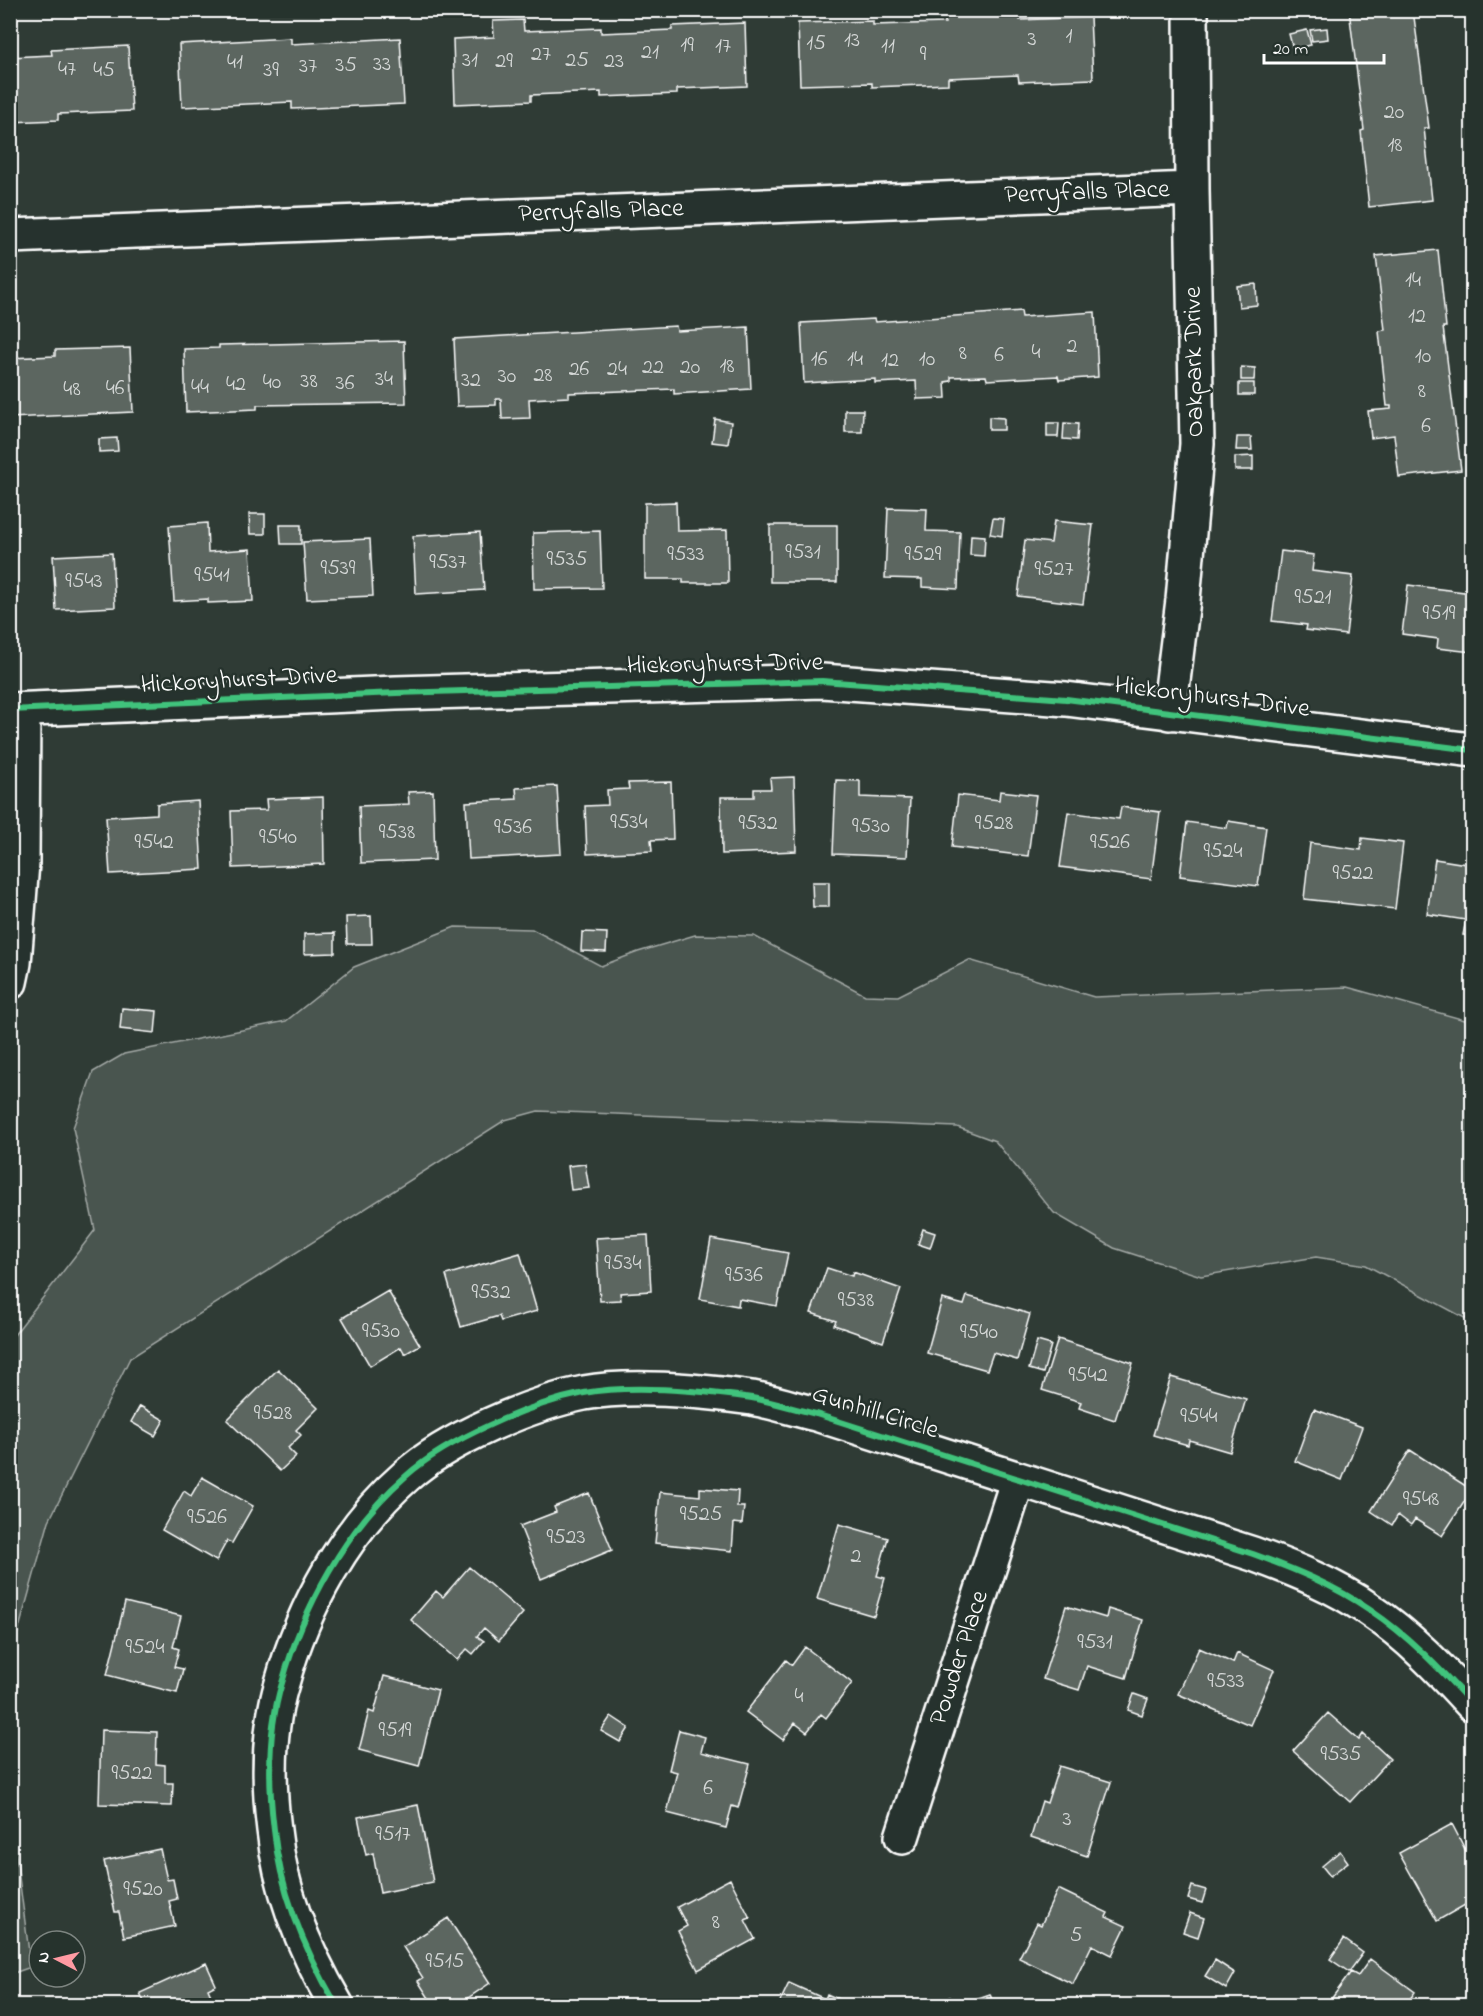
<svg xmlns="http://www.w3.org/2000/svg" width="1483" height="2016" viewBox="0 0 1483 2016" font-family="'Indie Flower',sans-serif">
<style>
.green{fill:#4a544f;stroke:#a4aaa7;stroke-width:1.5}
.building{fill:#5b6661;stroke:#fff;stroke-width:1.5}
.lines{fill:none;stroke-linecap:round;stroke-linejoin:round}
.minor-casing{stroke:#fff;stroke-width:38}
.minor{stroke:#26332d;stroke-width:33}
.cycleway-casing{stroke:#26332d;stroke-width:10}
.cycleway{stroke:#40c37c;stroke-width:6}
.labels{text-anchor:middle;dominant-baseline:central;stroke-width:5;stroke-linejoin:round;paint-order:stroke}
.number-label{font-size:22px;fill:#d6d9d8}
.street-label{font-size:26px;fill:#fff;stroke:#26332d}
</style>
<rect width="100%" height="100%" fill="#2f3b35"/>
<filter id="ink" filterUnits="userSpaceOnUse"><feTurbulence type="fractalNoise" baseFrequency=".0167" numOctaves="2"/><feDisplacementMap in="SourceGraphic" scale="12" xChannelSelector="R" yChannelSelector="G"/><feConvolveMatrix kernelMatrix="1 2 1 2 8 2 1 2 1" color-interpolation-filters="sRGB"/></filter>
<g filter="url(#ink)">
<path class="green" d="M 455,927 L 532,929 L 601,966 L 638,952 L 695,935 L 754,936 L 865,995 L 898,996 L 969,960 L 1094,997 L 1347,987 L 1472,1022 L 1472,1322 L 1366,1265 L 1316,1257 L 1201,1276 L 1114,1248 L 1054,1213 L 995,1141 L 957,1127 L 538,1111 L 505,1120 L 130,1358 L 49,1521 L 11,1657 L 11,1339 L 95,1230 L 73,1128 L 93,1072 L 124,1054 L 286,1021 L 354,967 Z
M 11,1817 L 31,1967 L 11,1974 L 10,1974 Z"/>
<path class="building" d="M 1349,10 L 1413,10 L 1429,128 L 1424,128 L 1432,200 L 1369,207 L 1361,131 L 1364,130 Z
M 1020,13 L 1020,20 L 1090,17 L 1093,79 L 1019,82 L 1018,75 L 948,78 L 948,84 L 872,87 L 872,83 L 800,85 L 798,23 L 873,21 L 873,25 L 945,23 L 945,16 Z
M 523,20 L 524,31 L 601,28 L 601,33 L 672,30 L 672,26 L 745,23 L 747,86 L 677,89 L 677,94 L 601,97 L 601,92 L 531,95 L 531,101 L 455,104 L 453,39 L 494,37 L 493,21 Z
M 1327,28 L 1328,39 L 1312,41 L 1310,30 Z
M 1307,30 L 1311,45 L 1293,49 L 1289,34 Z
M 291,38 L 291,44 L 400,38 L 404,104 L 292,109 L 292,102 L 182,107 L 179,44 Z
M 128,46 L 132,111 L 58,114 L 58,120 L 10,122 L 10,57 L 52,55 L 51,50 Z
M 1438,250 L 1446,327 L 1443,327 L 1461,470 L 1399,477 L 1394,435 L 1371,438 L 1368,411 L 1391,409 L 1391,406 L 1387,406 L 1379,331 L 1385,330 L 1376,256 Z
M 1256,284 L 1257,305 L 1239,307 L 1237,286 Z
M 1021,311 L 1022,317 L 1095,312 L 1098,377 L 1059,380 L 1058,376 L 987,380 L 986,376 L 951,377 L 951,381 L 945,382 L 946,398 L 917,399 L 916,381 L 875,383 L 875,379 L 804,383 L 801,323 L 874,319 L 875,322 Z
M 676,326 L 677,331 L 748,327 L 751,389 L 674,394 L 674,389 L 569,393 L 569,397 L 529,399 L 530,418 L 502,419 L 501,399 L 496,399 L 496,405 L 457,406 L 454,339 Z
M 404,341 L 406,403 L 257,405 L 257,409 L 186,412 L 184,349 L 219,348 L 219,345 Z
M 130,348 L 133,412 L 10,418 L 10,358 L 55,356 L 55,350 Z
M 1241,367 L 1255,368 L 1254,380 L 1241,380 Z
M 1239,383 L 1254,383 L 1254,395 L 1239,395 Z
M 845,410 L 863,410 L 862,432 L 845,432 Z
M 989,417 L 1004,418 L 1004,430 L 989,430 Z
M 715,419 L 731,422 L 728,444 L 712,442 Z
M 1047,423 L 1059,423 L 1058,437 L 1047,437 Z
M 1064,423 L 1078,424 L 1077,440 L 1063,439 Z
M 1237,437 L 1251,437 L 1252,450 L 1236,450 Z
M 117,438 L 118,451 L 99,452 L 99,439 Z
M 1253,456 L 1253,470 L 1235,470 L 1235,457 Z
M 676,502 L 677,531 L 727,530 L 728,583 L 683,583 L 683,579 L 645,579 L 645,503 Z
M 888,508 L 927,509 L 926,531 L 960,532 L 958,589 L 922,587 L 922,579 L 885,578 Z
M 249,514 L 265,514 L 265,534 L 250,534 Z
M 993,518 L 1004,519 L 1002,536 L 990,534 Z
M 1054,521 L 1093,525 L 1083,604 L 1018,596 L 1025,540 L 1051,543 Z
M 207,523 L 208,552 L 250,549 L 253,601 L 208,603 L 208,599 L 174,601 L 169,526 Z
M 280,525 L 301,525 L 301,544 L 281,544 Z
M 770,525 L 837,525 L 837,582 L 770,582 Z
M 600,531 L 602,588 L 534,589 L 533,533 Z
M 480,532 L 484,590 L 416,594 L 413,536 Z
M 971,535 L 985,536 L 984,556 L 970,555 Z
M 370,539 L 373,596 L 307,599 L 303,542 Z
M 1281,551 L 1314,555 L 1312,571 L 1353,576 L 1346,635 L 1306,630 L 1307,625 L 1272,621 Z
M 112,553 L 115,607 L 56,610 L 53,556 Z
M 1408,585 L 1472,593 L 1472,652 L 1437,648 L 1438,639 L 1402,634 Z
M 794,777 L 796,851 L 722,854 L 721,797 L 754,797 L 754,789 L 771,789 L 770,778 Z
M 836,780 L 860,781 L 860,797 L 910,799 L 907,857 L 833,854 Z
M 671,782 L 673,839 L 651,840 L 652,851 L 587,854 L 585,806 L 608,805 L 607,790 L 629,789 L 628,783 Z
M 557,786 L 561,854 L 469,859 L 466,802 L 517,799 L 516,788 Z
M 433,791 L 435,860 L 361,863 L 359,806 L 409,804 L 408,792 Z
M 1000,791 L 1036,795 L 1028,856 L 952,847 L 958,795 L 999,800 Z
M 323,797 L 324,864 L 233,868 L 231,811 L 267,810 L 266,799 Z
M 198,801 L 202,869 L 110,874 L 106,817 L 157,814 L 157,804 Z
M 1121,807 L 1160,812 L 1151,879 L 1060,867 L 1068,812 L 1119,819 Z
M 1228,821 L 1266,827 L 1258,886 L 1180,876 L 1187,822 L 1227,828 Z
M 1362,838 L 1403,843 L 1395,909 L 1304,899 L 1310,843 L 1361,850 Z
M 1435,859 L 1472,865 L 1472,936 L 1463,935 L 1466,920 L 1427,914 Z
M 812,882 L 829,882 L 829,907 L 813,907 Z
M 371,916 L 372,944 L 347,944 L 346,917 Z
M 582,932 L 607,933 L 606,952 L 581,951 Z
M 335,933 L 335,953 L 304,954 L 304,934 Z
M 122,1008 L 157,1011 L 155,1033 L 120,1029 Z
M 585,1164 L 589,1188 L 571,1190 L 568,1166 Z
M 923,1229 L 935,1233 L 930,1248 L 918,1244 Z
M 648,1235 L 651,1291 L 620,1293 L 621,1300 L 600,1301 L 596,1238 Z
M 711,1239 L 788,1253 L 777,1306 L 739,1299 L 738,1306 L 700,1299 Z
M 520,1253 L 537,1311 L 501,1321 L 499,1316 L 461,1327 L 446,1275 Z
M 827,1268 L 852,1276 L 853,1272 L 901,1289 L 883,1342 L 834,1325 L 836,1321 L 811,1313 Z
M 388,1291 L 420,1345 L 405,1354 L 401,1347 L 370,1366 L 342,1318 Z
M 967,1296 L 1030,1314 L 1017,1360 L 993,1353 L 987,1370 L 927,1353 L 942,1299 L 964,1305 Z
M 1058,1339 L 1133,1363 L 1115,1420 L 1079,1408 L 1081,1402 L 1042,1390 Z
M 1037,1341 L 1051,1345 L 1043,1373 L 1029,1369 Z
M 278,1369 L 318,1408 L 296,1430 L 301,1435 L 288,1448 L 296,1456 L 280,1471 L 227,1420 Z
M 1171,1377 L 1246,1399 L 1230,1452 L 1189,1440 L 1188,1445 L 1153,1435 Z
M 140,1406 L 164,1420 L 155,1436 L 131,1422 Z
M 1314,1409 L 1362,1427 L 1342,1480 L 1295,1461 Z
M 1410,1450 L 1472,1490 L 1442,1536 L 1415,1519 L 1411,1525 L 1398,1515 L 1392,1525 L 1371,1511 Z
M 202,1477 L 253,1506 L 232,1543 L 227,1541 L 216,1561 L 162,1530 L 184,1491 L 191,1496 Z
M 700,1488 L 738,1491 L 737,1507 L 744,1507 L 742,1524 L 734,1523 L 732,1551 L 655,1543 L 660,1492 L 700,1496 Z
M 589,1493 L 612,1550 L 541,1579 L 520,1526 L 556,1512 L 554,1507 Z
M 839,1524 L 888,1538 L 877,1576 L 885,1578 L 874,1616 L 817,1599 Z
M 469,1567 L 523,1613 L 499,1641 L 484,1628 L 477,1636 L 484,1641 L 473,1654 L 467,1649 L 457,1660 L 411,1620 L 436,1591 L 443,1597 Z
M 125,1602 L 181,1616 L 173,1647 L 179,1649 L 174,1667 L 183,1669 L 177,1693 L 107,1675 Z
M 1066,1606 L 1106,1618 L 1108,1609 L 1143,1620 L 1126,1678 L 1087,1666 L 1079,1690 L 1043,1679 Z
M 805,1647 L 852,1683 L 826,1718 L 821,1714 L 807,1732 L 795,1723 L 783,1740 L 746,1712 L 786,1660 L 792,1665 Z
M 1199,1648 L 1233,1663 L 1237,1653 L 1274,1670 L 1250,1725 L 1178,1694 Z
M 384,1676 L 438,1690 L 419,1766 L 359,1750 L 369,1711 L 374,1713 Z
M 1134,1694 L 1148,1699 L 1142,1715 L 1128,1710 Z
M 1328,1713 L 1359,1740 L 1363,1734 L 1390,1759 L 1350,1802 L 1293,1751 Z
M 611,1716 L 629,1728 L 620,1742 L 601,1731 Z
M 101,1730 L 157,1732 L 156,1764 L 165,1765 L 165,1783 L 173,1783 L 172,1806 L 99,1804 Z
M 679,1730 L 705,1737 L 701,1752 L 750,1764 L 738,1808 L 732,1806 L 726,1828 L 667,1813 L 677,1772 L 669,1770 Z
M 1059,1766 L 1111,1782 L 1087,1856 L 1031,1837 L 1042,1801 L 1047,1803 Z
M 418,1805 L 433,1882 L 380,1893 L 373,1853 L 366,1855 L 358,1817 Z
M 1452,1824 L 1469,1857 L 1466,1859 L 1472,1872 L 1472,1901 L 1437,1921 L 1399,1853 Z
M 160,1849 L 167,1880 L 173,1879 L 177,1899 L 169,1901 L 175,1926 L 124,1937 L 119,1912 L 115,1912 L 104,1861 Z
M 1340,1851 L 1348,1862 L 1330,1876 L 1322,1866 Z
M 730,1879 L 750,1918 L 745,1920 L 755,1939 L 698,1970 L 678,1931 L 687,1926 L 677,1907 Z
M 1192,1886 L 1206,1890 L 1202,1903 L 1188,1899 Z
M 1058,1889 L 1108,1913 L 1106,1917 L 1126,1926 L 1112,1955 L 1092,1945 L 1073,1984 L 1019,1958 L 1037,1923 L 1041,1925 Z
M 1190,1913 L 1204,1918 L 1198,1937 L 1183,1932 Z
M 448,1918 L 490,1983 L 456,2006 L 434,2006 L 418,1981 L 423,1978 L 403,1947 Z
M 1344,1939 L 1363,1953 L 1349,1972 L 1330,1959 Z
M 1370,1959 L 1415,1992 L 1405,2006 L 1326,2006 L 1351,1972 L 1358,1976 Z
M 1215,1960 L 1235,1973 L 1226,1989 L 1205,1976 Z
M 206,1963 L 216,1985 L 208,1989 L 215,2005 L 146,2006 L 140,1993 Z
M 789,1983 L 825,1999 L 827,1994 L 854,2006 L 778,2006 Z
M 990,1994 L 994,2006 L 955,2006 Z
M 950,1997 L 952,2006 L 924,2006 Z"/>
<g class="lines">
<defs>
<path id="minor" d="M 10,236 L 1192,189
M 10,710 L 396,693 L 822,681 L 1066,699 L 1472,750
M 1169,713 L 1183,600 L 1197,444 L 1192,189 L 1191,10
M 10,982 L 14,963 L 22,863 L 23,710
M 902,1837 L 1018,1479
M 337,2006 C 306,1953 280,1891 274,1830 C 268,1782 268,1729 282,1683 C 303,1607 346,1528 406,1476 C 447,1439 530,1404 584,1393 C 634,1384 702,1391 752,1398 C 773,1402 795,1409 816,1414 L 1253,1554 C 1294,1569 1334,1585 1370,1610 C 1409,1636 1441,1670 1472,1704"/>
</defs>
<use href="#minor" class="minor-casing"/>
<use href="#minor" class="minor"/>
<defs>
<path id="cycleway" d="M 10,710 L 396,693 L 822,681 L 1066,699 L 1472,750
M 337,2006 C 306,1953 280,1891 274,1830 C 268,1782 268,1729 282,1683 C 303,1607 346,1528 406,1476 C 447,1439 530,1404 584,1393 C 634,1384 702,1391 752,1398 C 773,1402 795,1409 816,1414 L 1253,1554 C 1294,1569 1334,1585 1370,1610 C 1409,1636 1441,1670 1472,1704"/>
</defs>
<use href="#cycleway" class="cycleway-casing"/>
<use href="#cycleway" class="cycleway"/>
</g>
</g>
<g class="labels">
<g class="number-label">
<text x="1069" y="37">1</text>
<text x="1032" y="40">3</text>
<text x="852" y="41">13</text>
<text x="816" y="44">15</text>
<text x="687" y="46">19</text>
<text x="723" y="47">17</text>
<text x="888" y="47">11</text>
<text x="650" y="53">21</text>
<text x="541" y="55">27</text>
<text x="923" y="55">9</text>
<text x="470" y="61">31</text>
<text x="577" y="61">25</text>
<text x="504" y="62">29</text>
<text x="614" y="62">23</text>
<text x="235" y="63">41</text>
<text x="382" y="65">33</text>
<text x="346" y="66">35</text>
<text x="308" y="67">37</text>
<text x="67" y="70">47</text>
<text x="104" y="71">45</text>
<text x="271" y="71">39</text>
<text x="1394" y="113">20</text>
<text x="1395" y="146">18</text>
<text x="1413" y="281">14</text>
<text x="1417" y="317">12</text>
<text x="1072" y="347">2</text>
<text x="1036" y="353">4</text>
<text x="963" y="354">8</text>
<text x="999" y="356">6</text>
<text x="1423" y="357">10</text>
<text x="819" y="360">16</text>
<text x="855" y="360">14</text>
<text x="927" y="360">10</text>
<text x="890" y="361">12</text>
<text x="727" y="367">18</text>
<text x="653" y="368">22</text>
<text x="690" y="368">20</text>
<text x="579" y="370">26</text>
<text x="617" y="370">24</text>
<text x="543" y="376">28</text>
<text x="507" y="377">30</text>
<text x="384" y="380">34</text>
<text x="471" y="381">32</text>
<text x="309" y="382">38</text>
<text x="272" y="383">40</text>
<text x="345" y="384">36</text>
<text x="236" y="385">42</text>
<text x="200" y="388">44</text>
<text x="115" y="389">46</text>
<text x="72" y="390">48</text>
<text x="1422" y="392">8</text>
<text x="1426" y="427">6</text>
<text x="803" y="553">9531</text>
<text x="686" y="555">9533</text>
<text x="923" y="555">9529</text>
<text x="567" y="560">9535</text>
<text x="448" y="563">9537</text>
<text x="338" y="569">9539</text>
<text x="1054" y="570">9527</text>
<text x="212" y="576">9541</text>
<text x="84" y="582">9543</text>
<text x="1313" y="598">9521</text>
<text x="1439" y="614">9519</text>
<text x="629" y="823">9534</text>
<text x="758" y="824">9532</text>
<text x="994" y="824">9528</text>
<text x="871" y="827">9530</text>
<text x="513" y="828">9536</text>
<text x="397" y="833">9538</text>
<text x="278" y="838">9540</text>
<text x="154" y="843">9542</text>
<text x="1110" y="843">9526</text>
<text x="1223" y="852">9524</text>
<text x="1353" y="874">9522</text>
<text x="623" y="1264">9534</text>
<text x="744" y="1276">9536</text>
<text x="491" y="1293">9532</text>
<text x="856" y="1301">9538</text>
<text x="381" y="1332">9530</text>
<text x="979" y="1333">9540</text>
<text x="1088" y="1376">9542</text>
<text x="273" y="1414">9528</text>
<text x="1199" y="1417">9544</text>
<text x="1421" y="1500">9548</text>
<text x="701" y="1515">9525</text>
<text x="207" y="1518">9526</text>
<text x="566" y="1538">9523</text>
<text x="856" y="1557">2</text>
<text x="1095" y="1643">9531</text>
<text x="145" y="1648">9524</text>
<text x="1226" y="1682">9533</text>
<text x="799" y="1697">4</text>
<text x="395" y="1731">9519</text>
<text x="1341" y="1755">9535</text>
<text x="132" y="1774">9522</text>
<text x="708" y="1789">6</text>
<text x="1067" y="1820">3</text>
<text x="393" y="1835">9517</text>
<text x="143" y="1890">9520</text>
<text x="716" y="1923">8</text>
<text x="1076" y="1936">5</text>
<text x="445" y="1962">9515</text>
</g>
<g class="street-label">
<text transform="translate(1087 193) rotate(-2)">Perryfalls Place</text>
<text transform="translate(601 212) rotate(-2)">Perryfalls Place</text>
<text transform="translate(1195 362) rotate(-91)">Oakpark Drive</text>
<text transform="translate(725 665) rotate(-1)">Hickoryhurst Drive</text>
<text transform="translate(239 681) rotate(-3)">Hickoryhurst Drive</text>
<text transform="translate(1212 698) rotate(7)">Hickoryhurst Drive</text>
<text transform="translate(875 1413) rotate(17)">Gunhill Circle</text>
<text transform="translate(960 1658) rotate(-72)">Powder Place</text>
</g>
</g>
<rect width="1483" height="2016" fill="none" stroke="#26332d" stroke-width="36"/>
<rect x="18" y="18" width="1447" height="1980" fill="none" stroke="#fff" stroke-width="2" filter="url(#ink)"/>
<g transform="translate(57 1959) rotate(277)"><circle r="28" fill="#26332d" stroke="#7d8581" stroke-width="1.5"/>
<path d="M0-4.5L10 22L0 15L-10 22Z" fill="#ff9aa2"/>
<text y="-9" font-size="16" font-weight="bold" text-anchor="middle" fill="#ffffff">N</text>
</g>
<path d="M1264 54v9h120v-9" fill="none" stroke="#ffffff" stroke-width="3"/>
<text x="1273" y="54" font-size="18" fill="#ffffff" stroke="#26332d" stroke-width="4.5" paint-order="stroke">20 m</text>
</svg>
